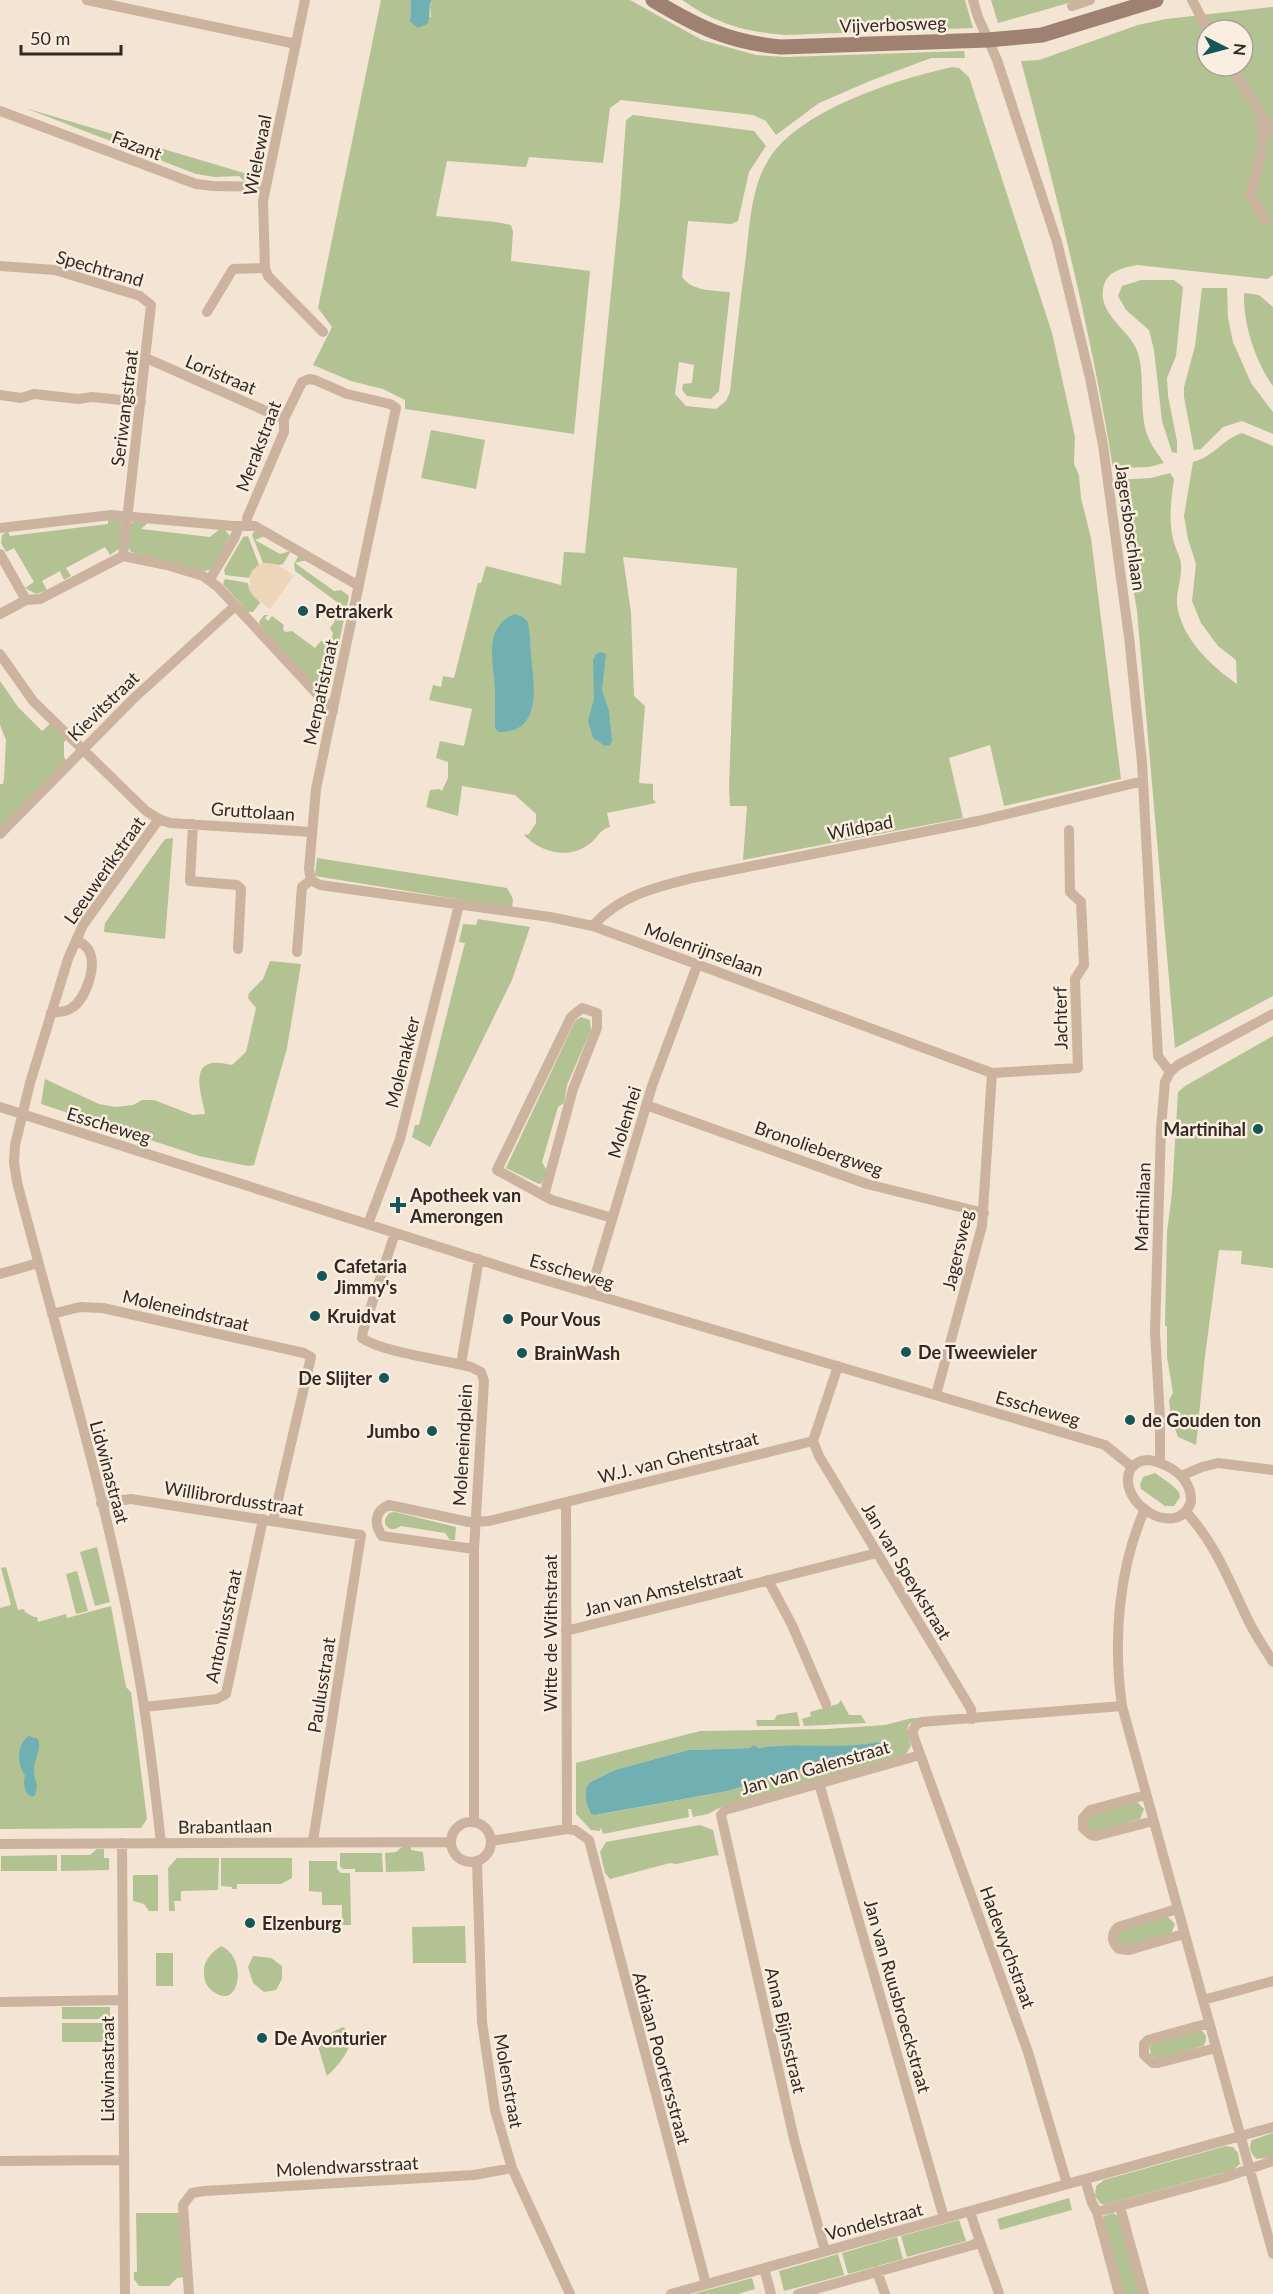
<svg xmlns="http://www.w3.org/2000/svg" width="1273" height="2294" viewBox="0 0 1273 2294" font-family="Lato,sans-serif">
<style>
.green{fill:#b3c293;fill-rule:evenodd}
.plaza{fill:#ecd5b9}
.water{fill:#70b0b2}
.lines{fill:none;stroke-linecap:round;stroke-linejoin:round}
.street{stroke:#cbb39f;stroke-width:10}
.secondary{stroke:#9f8171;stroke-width:15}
.poi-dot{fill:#165558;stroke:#faeee0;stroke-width:2}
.labels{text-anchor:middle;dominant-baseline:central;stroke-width:5;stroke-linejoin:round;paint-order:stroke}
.street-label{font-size:18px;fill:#342823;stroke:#faeee0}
.poi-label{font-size:18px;font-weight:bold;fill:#342823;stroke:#faeee0;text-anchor:start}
</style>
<rect width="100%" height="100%" fill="#f3e4d4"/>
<path class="green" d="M 381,0 L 411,0 L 410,22 L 431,17 L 430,7 L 432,0 L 630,0 L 702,40 L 756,55 L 786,57 L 964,51 L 965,58 L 931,58 L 870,81 L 819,103 L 776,135 L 766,121 L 753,115 L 621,100 L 610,108 L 603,163 L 529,157 L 526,167 L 447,161 L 436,216 L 496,222 L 511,225 L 513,232 L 511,261 L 590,271 L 574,434 L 405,409 L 405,400 L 383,389 L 351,381 L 313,365 L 332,327 L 318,308 Z
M 682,0 L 965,0 L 973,28 L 784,35 C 742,31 717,24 682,0 Z
M 991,0 L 1079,0 L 998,23 Z
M 1273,7 L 1273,275 L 1267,279 L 1137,265 C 1122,268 1106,271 1103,289 C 1099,314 1127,329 1136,348 C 1147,372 1137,414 1149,439 C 1152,447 1159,455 1164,463 L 1149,467 L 1113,468 C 1091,331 1057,196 1021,61 L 1039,60 L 1138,25 L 1166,19 ZM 1207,30 L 1243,30 L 1243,66 L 1207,66 Z
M 952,67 L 959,68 L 969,77 L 1052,333 L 1075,437 L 1074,464 L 1079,475 L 1081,498 L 1091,538 L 1121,779 L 1004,806 L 990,745 L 949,758 L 963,818 L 743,860 L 747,806 L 730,806 L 729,787 L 737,568 L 623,557 L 631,613 L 634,696 L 645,706 L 639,783 L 653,784 L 653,799 L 656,803 L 607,813 L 610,827 C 601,829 598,836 592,842 C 571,860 542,854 524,835 L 529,834 L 536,823 L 536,814 L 515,795 L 462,786 L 458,816 L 426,807 L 430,790 L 439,789 L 442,791 L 448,778 L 448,762 L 436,758 L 440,741 L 464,746 L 472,709 L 429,700 L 433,685 L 441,687 L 443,676 L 454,678 L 478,583 L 481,583 L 486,566 L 561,585 L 564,552 L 585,553 L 620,202 L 626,120 L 633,115 L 754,131 L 766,146 L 749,172 L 738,221 L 731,224 L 688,221 L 682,277 C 693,292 713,290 730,292 L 719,391 L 711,399 L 687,396 L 682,390 L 683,384 L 692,383 L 694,365 L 679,362 L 675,394 L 686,406 L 716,409 L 726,401 L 730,392 C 735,347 740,301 746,256 C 750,224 751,187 769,159 C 799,110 898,79 952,67 Z
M 25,108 L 251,175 L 250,180 L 243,180 L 239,176 L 215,177 L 196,174 Z
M 1141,280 L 1174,280 L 1183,287 L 1176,356 L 1167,378 L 1168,396 L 1177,441 L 1177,453 L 1172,452 L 1162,421 L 1154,350 L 1149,330 L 1126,310 L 1118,296 L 1122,286 Z
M 1202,288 L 1227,288 L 1228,318 L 1233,342 L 1251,383 L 1273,412 L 1273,434 L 1242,421 L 1223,427 L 1201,449 L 1194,450 L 1184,397 L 1184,387 L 1195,346 Z
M 1244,293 L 1259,295 L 1273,307 L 1273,386 C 1255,361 1243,323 1244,293 Z
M 431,430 L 485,440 L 476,489 L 421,478 Z
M 1242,433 L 1273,446 L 1273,996 L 1175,1048 L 1137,611 L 1115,480 L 1151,478 L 1170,473 L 1174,479 C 1171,500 1168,521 1174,543 C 1176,550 1180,556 1181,564 C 1182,578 1176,592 1177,605 C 1182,639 1211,666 1237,684 L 1236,660 L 1218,646 L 1201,623 L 1192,601 L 1196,564 L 1188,539 L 1184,516 L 1193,462 C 1213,457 1223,439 1242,433 Z
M 108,518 L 118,518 L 122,522 L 120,548 L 110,555 L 105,547 L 66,568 L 71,576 L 64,580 L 60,571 L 42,581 L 47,590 L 36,594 L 25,588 L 34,582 L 14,548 L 6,552 L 1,543 L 2,535 L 8,531 L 10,536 L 108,524 Z
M 136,521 L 150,521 L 141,529 L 210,537 L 220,529 L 225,530 L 230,536 L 210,570 L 204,571 L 131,552 L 127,545 L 130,524 Z
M 255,530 L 265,536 L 255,540 L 280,554 L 291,551 L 283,564 L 279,565 L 263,563 L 252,535 Z
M 248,536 L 259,565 L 253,570 L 249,578 L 225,575 L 224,570 L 243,537 Z
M 299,555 L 307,560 L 295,563 L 334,591 L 341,590 L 349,596 L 330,685 L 319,690 L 260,625 L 259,622 L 264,615 L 268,615 L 265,618 L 268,621 L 272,616 L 284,625 L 283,629 L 285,632 L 292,631 L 315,648 L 321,641 L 326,642 L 332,637 L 333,633 L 330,628 L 335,621 L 327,615 L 332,609 L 336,612 L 341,605 L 295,571 L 294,564 Z
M 225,579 L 248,583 L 249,589 L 260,603 L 253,612 L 248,612 L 223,584 Z
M 0,681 L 18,707 L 42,731 L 50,724 L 66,740 L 64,742 L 64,757 L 66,760 L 0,828 L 0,784 L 3,784 L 4,779 L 6,740 L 0,725 Z
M 173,838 L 165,939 L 104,932 L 105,923 L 165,839 Z
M 317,858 L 507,888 L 513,899 L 512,908 L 315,876 Z
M 478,919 L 530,927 L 512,980 L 430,1147 L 412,1137 L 415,1125 L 419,1125 L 461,958 L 465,943 L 459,942 L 463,924 L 476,925 Z
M 270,961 L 301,964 L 287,1048 L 254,1165 L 248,1166 L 199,1156 L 41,1104 L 45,1079 L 99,1104 L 115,1107 L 133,1105 L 142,1100 L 154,1100 L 193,1115 L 205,1114 C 204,1102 189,1067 212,1063 C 218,1062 226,1064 232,1065 L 246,1052 L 256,1008 L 248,998 L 249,993 L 263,979 Z
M 581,1017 L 590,1020 L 591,1030 L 567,1085 L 564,1103 L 558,1107 L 542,1162 L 547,1171 L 542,1183 L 539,1184 L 506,1168 L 575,1021 Z
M 1273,1036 L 1273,1268 L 1241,1264 L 1242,1251 L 1219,1250 L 1205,1356 L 1196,1445 L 1178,1437 L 1174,1426 L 1172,1426 L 1169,1400 L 1173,1393 L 1167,1357 L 1167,1327 L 1165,1325 L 1167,1232 L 1172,1193 L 1178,1092 L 1185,1086 Z
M 1155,1473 L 1172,1485 L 1179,1492 L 1180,1497 L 1174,1506 L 1165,1506 L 1141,1489 L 1140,1484 L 1143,1477 Z
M 395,1512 L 456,1527 L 455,1540 L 450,1540 L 445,1533 L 401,1526 C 395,1530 389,1531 385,1524 L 385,1519 L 389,1513 Z
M 97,1547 L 110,1602 L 95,1606 L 80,1552 Z
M 6,1567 L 18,1610 L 24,1609 L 25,1612 L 34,1617 L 37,1617 L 38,1622 L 66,1614 L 67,1618 L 111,1606 L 126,1687 L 131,1692 L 147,1819 L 141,1828 L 0,1829 L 0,1608 L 11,1605 L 1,1568 Z
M 77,1571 L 88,1611 L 76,1614 L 66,1574 Z
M 841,1700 L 849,1715 L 861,1715 L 866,1723 L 804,1726 L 802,1719 L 811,1716 L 810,1712 L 838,1704 Z
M 797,1712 L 800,1726 L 757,1726 L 756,1720 L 774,1720 L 777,1715 Z
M 912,1718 L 919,1718 L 909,1724 L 907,1730 L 911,1746 L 906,1754 L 721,1807 L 708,1814 L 693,1817 L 691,1809 L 688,1809 L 689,1817 L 603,1834 L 601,1827 L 600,1831 L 591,1830 L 576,1814 L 576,1763 L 700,1731 L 827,1729 L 885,1725 ZM 879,1743 L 880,1748 L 821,1763 L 728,1791 L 596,1815 L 590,1782 L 615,1770 L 688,1750 L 805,1746 L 834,1748 Z
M 1137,1802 L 1144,1809 L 1140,1819 L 1097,1832 L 1088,1829 L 1087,1818 L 1089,1814 Z
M 700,1825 L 713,1830 L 719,1857 L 717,1855 L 676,1864 L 670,1863 L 610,1879 L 605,1873 L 600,1852 L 606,1842 Z
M 402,1847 L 411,1847 L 411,1850 L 423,1852 L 425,1871 L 386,1872 L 385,1853 L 396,1852 Z
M 97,1849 L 104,1849 L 104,1858 L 109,1858 L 109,1870 L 61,1871 L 61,1855 L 90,1855 Z
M 340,1853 L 382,1853 L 383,1872 L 355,1872 L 355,1869 L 343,1869 L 340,1866 Z
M 57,1855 L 57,1871 L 1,1871 L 1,1856 Z
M 177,1858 L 219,1858 L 218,1890 L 181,1891 L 181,1901 L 174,1901 L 175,1911 L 169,1911 L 168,1868 Z
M 221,1858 L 292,1858 L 292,1878 L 281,1884 L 237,1884 L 237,1889 L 232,1889 L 232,1887 L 221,1886 Z
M 309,1861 L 337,1861 L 337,1869 L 341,1873 L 350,1873 L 351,1925 L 342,1925 L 342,1905 L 322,1905 L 322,1892 L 309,1891 Z
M 133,1875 L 158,1875 L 158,1911 L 149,1911 L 144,1904 L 133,1901 Z
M 1168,1917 L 1175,1924 L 1171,1934 L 1125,1946 L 1119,1943 L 1117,1937 L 1120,1929 Z
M 465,1926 L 466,1963 L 413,1963 L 412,1927 Z
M 221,1946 C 249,1958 239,2011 214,1992 C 206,1987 204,1980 204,1972 C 203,1961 212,1952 221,1946 Z
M 156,1953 L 173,1953 L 173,1986 L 156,1986 Z
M 253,1956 L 271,1958 L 282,1966 L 282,1979 L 276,1990 L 264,1992 L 253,1983 L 248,1967 Z
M 62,2007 L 110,2007 L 110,2019 L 62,2019 Z
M 62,2023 L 110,2023 L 111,2042 L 62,2042 Z
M 343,2027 C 362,2040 338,2066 327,2076 L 317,2043 L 322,2037 Z
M 1199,2029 C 1207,2033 1208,2040 1203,2046 L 1157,2059 L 1151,2055 L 1149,2045 Z
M 1273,2133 L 1273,2157 L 1257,2159 C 1251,2155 1248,2146 1252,2140 Z
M 1226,2146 L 1233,2147 L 1238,2153 L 1240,2164 L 1233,2170 L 1104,2205 L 1100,2203 L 1095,2196 L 1096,2186 L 1104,2180 Z
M 1069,2198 L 1072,2210 L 1000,2230 L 997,2219 Z
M 136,2213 L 179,2213 L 184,2277 L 177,2278 L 169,2286 L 139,2286 L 134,2279 L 134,2272 L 137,2272 Z
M 1113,2213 L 1118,2216 L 1141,2294 L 1123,2294 L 1103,2220 L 1104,2216 Z
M 959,2220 L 966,2241 L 907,2257 L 901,2236 Z
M 897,2237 L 903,2259 L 848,2274 L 842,2253 Z
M 838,2254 L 844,2275 L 784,2291 L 779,2271 Z
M 752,2278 L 755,2289 L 738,2294 L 693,2294 Z"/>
<path class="plaza" d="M 263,563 L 276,564 L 294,576 L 270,609 L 254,597 L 249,589 L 251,574 L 256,567 Z"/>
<path class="water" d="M 411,0 L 432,0 C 427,8 432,16 427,24 L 418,28 L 410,22 Z
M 515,614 L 523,617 L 528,622 C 530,633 530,644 531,655 C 534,686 543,733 498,732 L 495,728 C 495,716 495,703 495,690 C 494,663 482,627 515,614 Z
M 601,652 L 606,654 L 602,690 L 609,711 L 612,741 L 610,745 L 605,746 L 593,738 L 588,721 L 594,699 L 593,660 L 596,654 Z
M 29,1736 L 38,1739 C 42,1749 33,1761 34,1772 C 35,1785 39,1780 35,1795 L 32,1797 C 24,1793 23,1784 25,1775 C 17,1765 16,1744 29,1736 Z
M 879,1742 L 880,1747 L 821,1763 L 728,1791 L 595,1815 L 591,1814 L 586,1801 L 586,1789 L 590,1782 L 615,1770 L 688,1750 L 750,1748 L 753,1745 L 759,1748 C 800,1742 839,1750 879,1742 Z"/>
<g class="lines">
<path class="street" d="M 87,0 L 296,44
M 305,0 L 263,201 L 265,268 L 268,276 L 323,332
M 973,0 L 978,17 L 997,60 L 1057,242 L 1090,378 L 1103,445 L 1129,637 L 1142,763 L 1158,1056 L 1170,1072
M 1192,0 L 1208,30
M 1072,6 L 1090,0
M 1230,66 L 1273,132
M 0,111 L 196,184 L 213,186 L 266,187
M 1261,114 C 1267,151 1259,161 1250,195 L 1266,221
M 0,266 L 55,270 L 140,296 L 151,305 L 123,556
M 207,312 L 233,269 L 265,268
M 146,358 L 284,419
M 0,395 L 21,398 L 34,394 L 78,399 L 92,397 L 141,402
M 247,526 L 247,518 L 284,432 L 284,419 L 302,382 L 309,379 L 315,380 L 347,394 L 390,404 L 396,408 L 316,789 L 309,869 L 311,880 L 302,887 L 297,952
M 0,528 L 111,515 L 233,526 L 255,526 L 359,586
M 0,554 L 26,600
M 210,579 L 234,539 L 239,526
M 0,614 L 26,600 L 40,599 L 123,556 L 167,565 L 203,576 L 218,587 L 333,711
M 0,654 L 33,701 L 146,811 L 159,819 L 170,823 L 312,832
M 159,819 L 83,925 L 68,959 L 30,1083 L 15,1145 L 14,1162 L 17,1182 C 62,1355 117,1531 144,1707 C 151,1752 156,1798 161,1843
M 193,824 L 190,881 L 237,885 L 241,889 L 238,949
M 0,834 L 134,698 L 235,606
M 311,880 L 320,885 L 550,917 L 593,926 L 992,1073 L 1078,1068 L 1075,979 L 1084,965 L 1081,902 L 1070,892 L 1069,830
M 593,926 C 618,896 656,887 692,878 L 978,821 L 1143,781
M 51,1013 C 57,1012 65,1012 70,1009 C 86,1000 98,965 88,949 C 86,946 80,942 77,940
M 646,1105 L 867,1184 L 984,1213
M 0,1107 L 521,1273 L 1105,1445 L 1132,1467
M 544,1196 L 573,1089 L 597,1028 L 597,1013 L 582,1008 L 571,1017 L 497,1170 L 552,1200 L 612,1218
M 368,1224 L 400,1139 L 459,905
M 395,1233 L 363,1331 L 362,1338 C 381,1352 445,1360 471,1367 L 481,1372 L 484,1381 L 474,1549 L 474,1822
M 0,1274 L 38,1263
M 590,1293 L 652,1086 L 698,963
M 52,1314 L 80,1307 L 103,1308 L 304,1353 L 311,1357 L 273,1521
M 461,1364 L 479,1259
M 936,1395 L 982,1226 L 992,1073
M 813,1441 L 819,1456 L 971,1709 L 972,1719
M 813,1441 L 838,1366
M 1150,1460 C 1171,1465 1192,1478 1191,1502 C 1177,1541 1116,1503 1130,1470 C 1134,1463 1141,1460 1150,1460 Z
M 1160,1462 L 1160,1418 L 1155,1332 L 1161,1128 L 1165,1082 L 1170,1072 L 1178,1065 L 1273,1014
M 1181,1476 L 1202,1467 L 1218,1463 L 1273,1470
M 566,1502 L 567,1829
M 101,1503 L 131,1499 L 361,1535 L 313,1841
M 1145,1509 C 1118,1569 1113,1642 1122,1706 L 1273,2254
M 1186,1512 C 1216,1544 1230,1583 1249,1622 C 1256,1636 1265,1649 1273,1662
M 474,1549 L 382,1536 C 374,1524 374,1511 389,1505 L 469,1522 L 489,1521 L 813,1441
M 768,1580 L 792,1625 L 826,1704
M 566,1631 L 877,1553
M 144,1707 L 217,1699 L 226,1694 L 263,1519
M 819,1783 L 944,2218
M 1146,1795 L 1090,1810 L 1083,1818 L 1083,1828 L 1091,1835 L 1096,1836 L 1153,1821
M451 1842a20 20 0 1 1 40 0a20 20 0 1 1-40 0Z
M 491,1841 L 567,1829 L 575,1830 L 589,1840 L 706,2284
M 122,1843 L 125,2294
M 0,1844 L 451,1842
M 477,1861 L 482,2022 L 495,2110 L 512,2168 L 570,2294
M 1177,1909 L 1118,1927 C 1111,1934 1111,1942 1119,1949 L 1129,1950 L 1184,1934
M 1203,2000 L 1273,1981
M 0,2002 L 123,2000
M 1209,2023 L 1148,2040 L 1144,2044 L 1144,2055 L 1153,2063 L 1158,2063 L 1216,2048
M 0,2161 L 124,2160
M 1085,2179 L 1092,2203 L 1097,2212 L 1223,2178 L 1273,2161
M 1067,2184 L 1028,2052 L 912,1732 L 916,1725 L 921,1722 L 1122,1706
M 1120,2207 L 1144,2294
M 970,2211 C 978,2239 990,2266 999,2294
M 1097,2212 L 1119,2294
M 825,2251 L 794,2139 L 721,1815 L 725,1810 L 920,1755
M 764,2268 L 771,2294
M 877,2271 L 885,2294
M 189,2294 L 183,2205 L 192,2193 L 204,2191 L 474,2175 L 512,2168
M 671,2294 L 1273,2127
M 798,2294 L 973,2245 L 979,2241"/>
<path class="secondary" d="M 653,0 C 698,27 728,42 781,47 L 988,40 L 1042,35 L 1156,0"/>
</g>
<g class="poi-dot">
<circle cx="303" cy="611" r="6"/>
<circle cx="1258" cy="1129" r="6"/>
<path d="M395 1196h6v6h6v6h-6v6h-6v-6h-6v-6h6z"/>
<circle cx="322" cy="1276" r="6"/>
<circle cx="315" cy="1316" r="6"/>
<circle cx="508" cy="1319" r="6"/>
<circle cx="906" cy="1352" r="6"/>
<circle cx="522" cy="1353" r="6"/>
<circle cx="384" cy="1378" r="6"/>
<circle cx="1130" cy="1420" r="6"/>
<circle cx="432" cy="1431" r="6"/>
<circle cx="250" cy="1923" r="6"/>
<circle cx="262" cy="2038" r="6"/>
</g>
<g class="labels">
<g class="street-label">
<text transform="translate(893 24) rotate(-2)">Vijverbosweg</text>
<text transform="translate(137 145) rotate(21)">Fazant</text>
<text transform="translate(257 155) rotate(-79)">Wielewaal</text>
<text transform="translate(100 268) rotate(16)">Spechtrand</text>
<text transform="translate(221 374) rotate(23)">Loristraat</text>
<text transform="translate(124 408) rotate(-83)">Seriwangstraat</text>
<text transform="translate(258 446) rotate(-69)">Merakstraat</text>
<text transform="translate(1131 527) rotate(82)">Jagersboschlaan</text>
<text transform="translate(320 692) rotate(-78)">Merpatistraat</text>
<text transform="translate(103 706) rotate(-44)">Kievitstraat</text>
<text transform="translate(253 811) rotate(4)">Gruttolaan</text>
<text transform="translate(860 827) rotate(-11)">Wildpad</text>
<text transform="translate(104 870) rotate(-55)">Leeuwerikstraat</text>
<text transform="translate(704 949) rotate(20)">Molenrijnselaan</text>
<text transform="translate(1060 1018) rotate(-91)">Jachterf</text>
<text transform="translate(402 1062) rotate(-76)">Molenakker</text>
<text transform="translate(624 1122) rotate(-73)">Molenhei</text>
<text transform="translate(109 1125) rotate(17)">Esscheweg</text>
<text transform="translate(819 1148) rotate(19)">Bronoliebergweg</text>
<text transform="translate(1142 1207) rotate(-88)">Martinilaan</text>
<text transform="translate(957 1250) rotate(-77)">Jagersweg</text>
<text transform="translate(572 1271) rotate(16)">Esscheweg</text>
<text transform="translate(186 1310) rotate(13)">Moleneindstraat</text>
<text transform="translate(1038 1408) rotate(16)">Esscheweg</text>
<text transform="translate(462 1445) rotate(-87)">Moleneindplein</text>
<text transform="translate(678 1457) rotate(-14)">W.J. van Ghentstraat</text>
<text transform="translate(110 1472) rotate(75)">Lidwinastraat</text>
<text transform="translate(234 1498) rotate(9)">Willibrordusstraat</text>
<text transform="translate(907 1571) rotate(59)">Jan van Speykstraat</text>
<text transform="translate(663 1590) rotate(-14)">Jan van Amstelstraat</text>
<text transform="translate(223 1626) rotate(-78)">Antoniusstraat</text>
<text transform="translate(550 1633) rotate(-90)">Witte de Withstraat</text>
<text transform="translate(321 1685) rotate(-81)">Paulusstraat</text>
<text transform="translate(815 1767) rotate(-16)">Jan van Galenstraat</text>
<text transform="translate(225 1826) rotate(-1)">Brabantlaan</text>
<text transform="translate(1008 1947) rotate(70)">Hadewychstraat</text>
<text transform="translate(898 1996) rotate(74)">Jan van Ruusbroeckstraat</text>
<text transform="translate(786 2030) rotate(77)">Anna Bijnsstraat</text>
<text transform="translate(662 2058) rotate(75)">Adriaan Poortersstraat</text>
<text transform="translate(107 2069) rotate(-90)">Lidwinastraat</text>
<text transform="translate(509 2081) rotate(80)">Molenstraat</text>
<text transform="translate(347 2166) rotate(-3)">Molendwarsstraat</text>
<text transform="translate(874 2221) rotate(-15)">Vondelstraat</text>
</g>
<g class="poi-label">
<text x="315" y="611">Petrakerk</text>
<text x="1246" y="1129" text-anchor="end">Martinihal</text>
<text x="410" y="1195">Apotheek van<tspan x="410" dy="21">Amerongen</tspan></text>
<text x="334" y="1266">Cafetaria<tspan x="334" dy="21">Jimmy's</tspan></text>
<text x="327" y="1316">Kruidvat</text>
<text x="520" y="1319">Pour Vous</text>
<text x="918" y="1352">De Tweewieler</text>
<text x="534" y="1353">BrainWash</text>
<text x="372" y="1378" text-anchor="end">De Slijter</text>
<text x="1142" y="1420">de Gouden ton</text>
<text x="420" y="1431" text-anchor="end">Jumbo</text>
<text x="262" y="1923">Elzenburg</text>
<text x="274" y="2038">De Avonturier</text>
</g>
</g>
<g transform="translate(1225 48) rotate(96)"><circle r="28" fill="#faeee0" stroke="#ab9f94" stroke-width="1.5"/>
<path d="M0-4.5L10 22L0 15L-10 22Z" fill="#165558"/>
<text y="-9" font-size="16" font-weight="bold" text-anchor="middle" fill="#342823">N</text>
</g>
<path d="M21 45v9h100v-9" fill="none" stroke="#342823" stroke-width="3"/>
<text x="30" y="45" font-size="18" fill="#342823" stroke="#faeee0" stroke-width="4.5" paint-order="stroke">50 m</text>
</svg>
